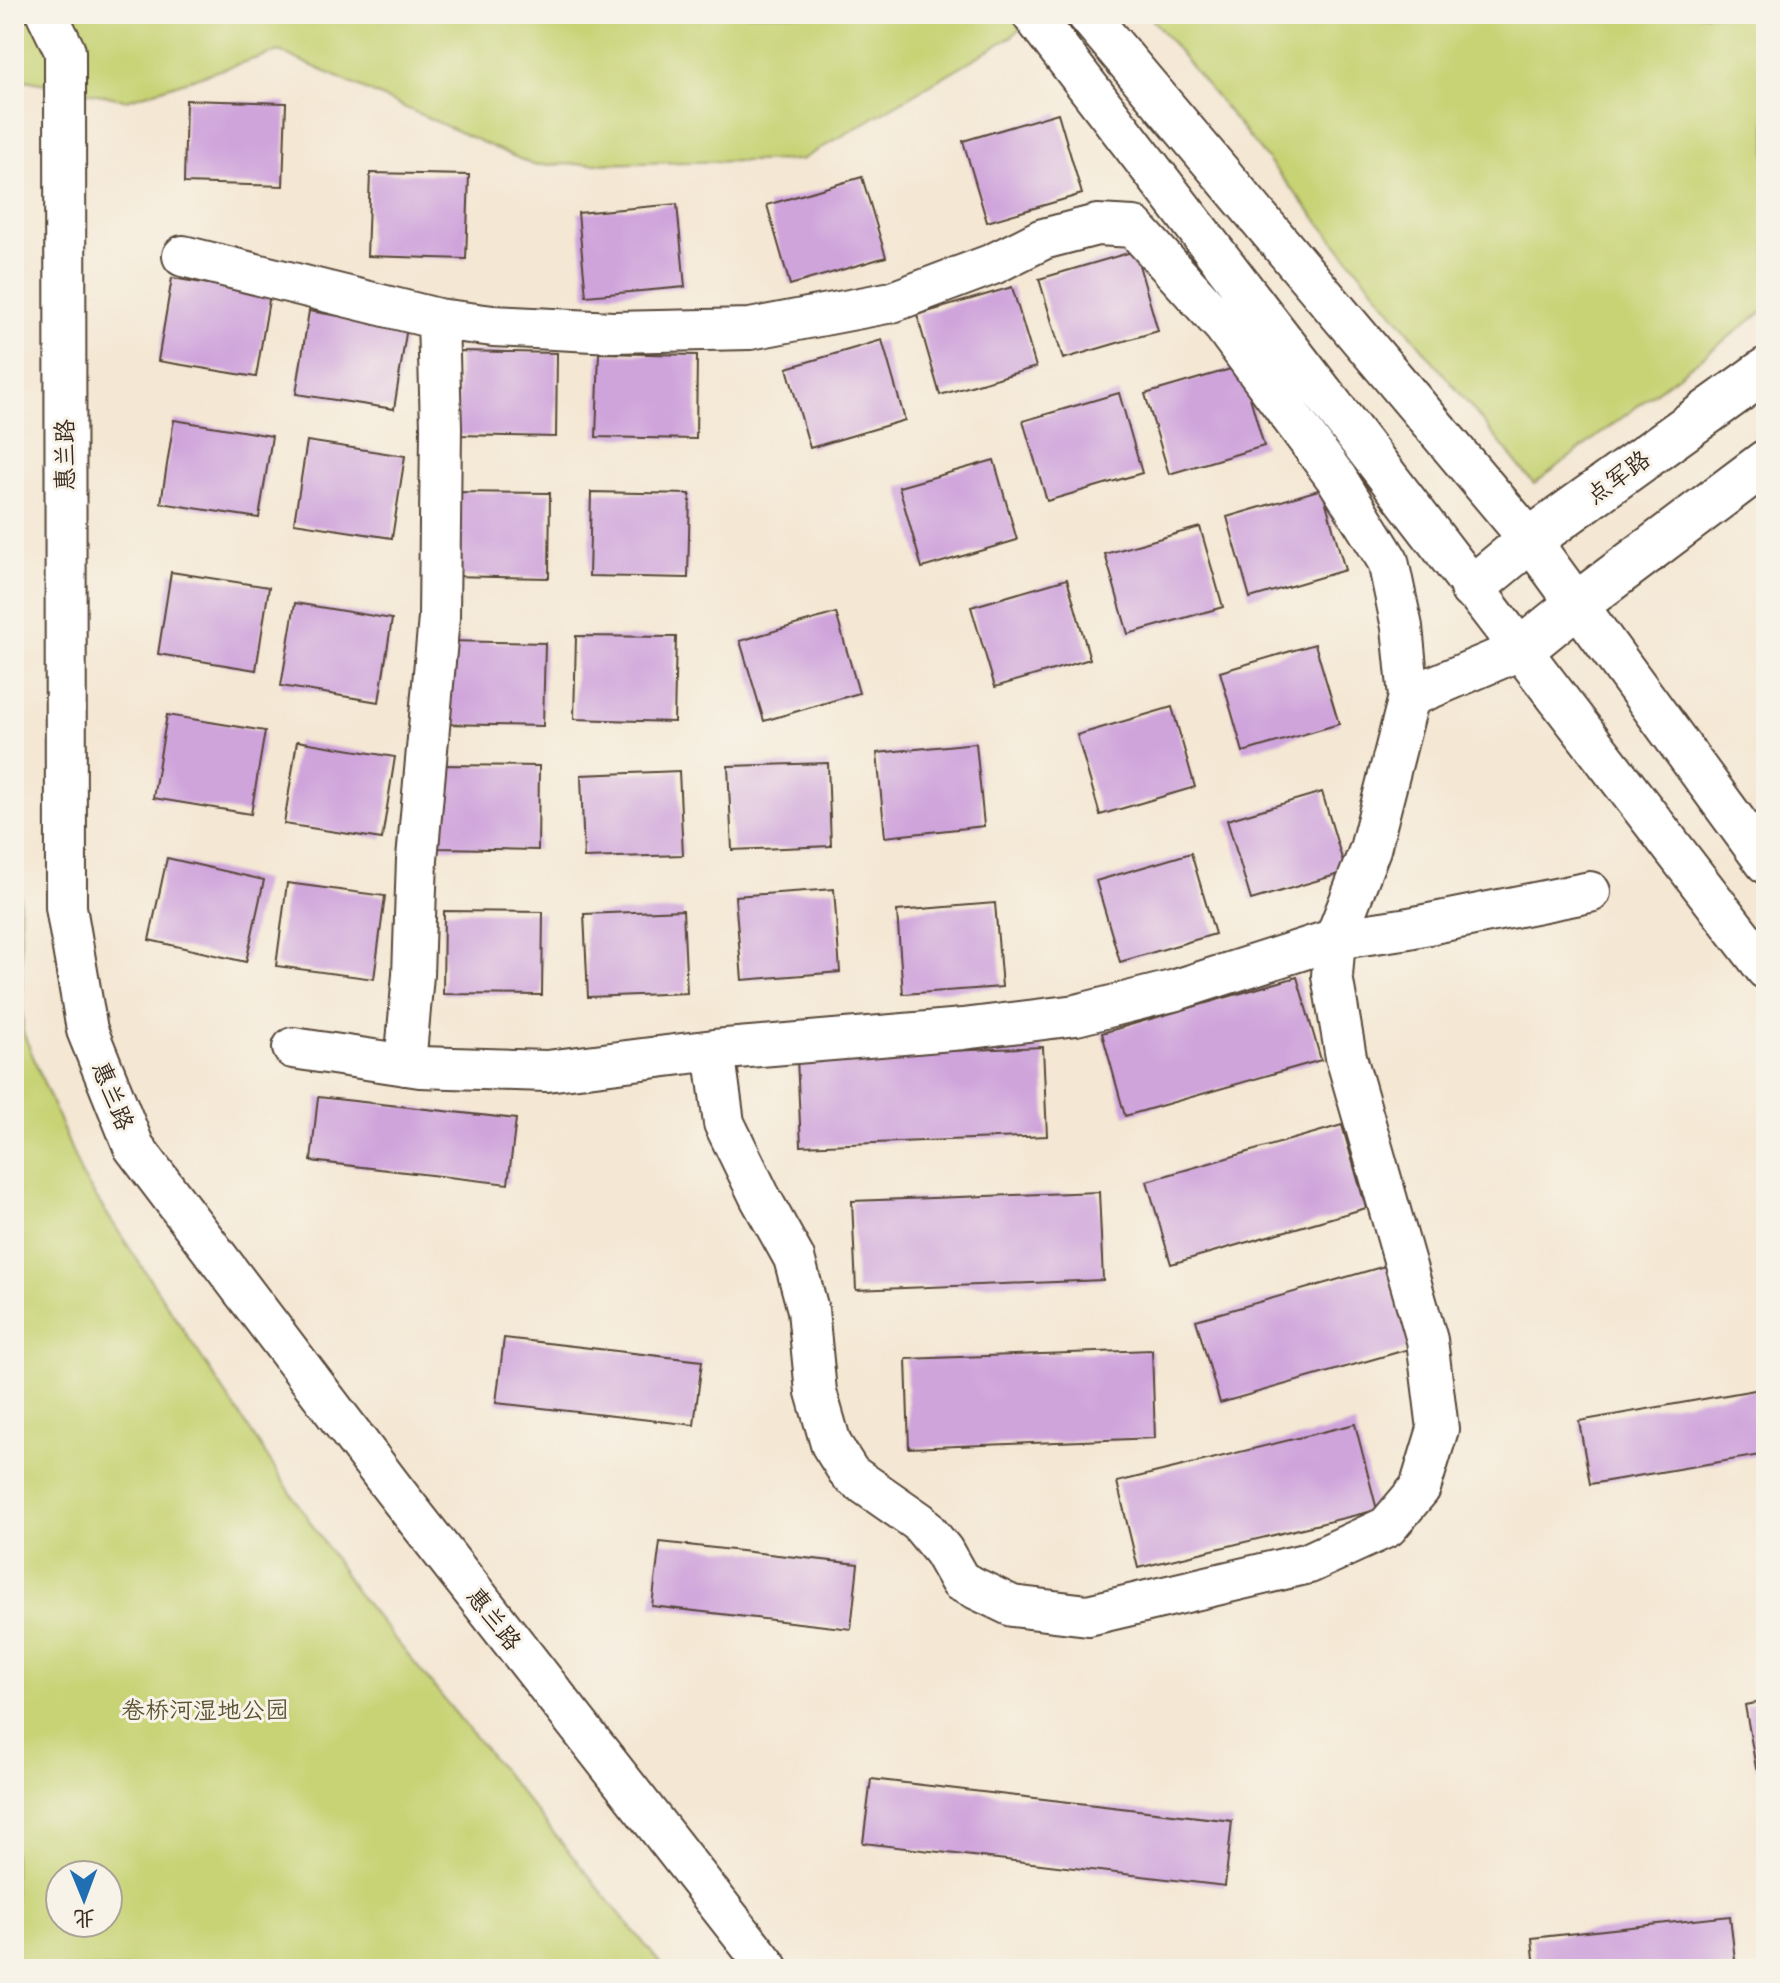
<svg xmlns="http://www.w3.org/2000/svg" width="1780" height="1983" viewBox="0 0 1780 1983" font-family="'Shantell Sans','LXGW WenKai TC',sans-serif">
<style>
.green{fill:#c7d375;stroke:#817e4a;stroke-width:2;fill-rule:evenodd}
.building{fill:#cfa4db}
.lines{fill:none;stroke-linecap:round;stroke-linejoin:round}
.minor-casing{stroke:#574639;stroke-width:44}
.major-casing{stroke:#574639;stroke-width:48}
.minor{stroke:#fff;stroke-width:40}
.major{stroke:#fff;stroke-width:44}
.labels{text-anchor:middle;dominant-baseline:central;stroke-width:6;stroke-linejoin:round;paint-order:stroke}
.street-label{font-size:24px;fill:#3b2a1e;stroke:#f7f3e8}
.park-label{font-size:24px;fill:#5e5434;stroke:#f7f3e8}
</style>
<rect width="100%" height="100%" fill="#f7f3e8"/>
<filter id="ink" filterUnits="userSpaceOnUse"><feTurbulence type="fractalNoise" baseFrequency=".0125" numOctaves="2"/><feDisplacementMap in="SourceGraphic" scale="16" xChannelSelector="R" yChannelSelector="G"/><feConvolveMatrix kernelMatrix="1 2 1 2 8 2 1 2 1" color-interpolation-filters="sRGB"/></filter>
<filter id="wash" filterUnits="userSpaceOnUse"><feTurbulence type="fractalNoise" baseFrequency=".006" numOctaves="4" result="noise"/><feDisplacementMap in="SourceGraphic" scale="32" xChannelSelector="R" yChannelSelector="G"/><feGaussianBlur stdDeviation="1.8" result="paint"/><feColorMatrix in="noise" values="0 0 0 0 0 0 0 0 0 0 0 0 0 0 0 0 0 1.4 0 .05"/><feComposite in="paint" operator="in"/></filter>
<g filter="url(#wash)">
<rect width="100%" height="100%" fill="#f4e7d3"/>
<path class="green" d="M 14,14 L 1038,14 L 1011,37 L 801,160 L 533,165 L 279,51 L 127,100 L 15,78 L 14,143 Z
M 1148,14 L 1766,14 L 1766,309 L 1534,484 Z
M 14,636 L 23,1032 L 82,1176 L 357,1593 L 665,1969 L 14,1969 ZM 60,1875 L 108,1875 L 108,1923 L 60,1923 Z"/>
<g id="blocks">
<path class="building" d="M 186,100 L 286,103 L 283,186 L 184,183 Z
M 1058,113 L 1082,194 L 987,222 L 963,141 Z
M 370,173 L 469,175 L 466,259 L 367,256 Z
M 862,177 L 886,257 L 790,285 L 767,205 Z
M 677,204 L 685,287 L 586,296 L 578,213 Z
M 1135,251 L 1158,331 L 1063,359 L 1039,279 Z
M 172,278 L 270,294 L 256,377 L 158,361 Z
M 1012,287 L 1036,367 L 940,395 L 917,315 Z
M 309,311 L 407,327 L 394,409 L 296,394 Z
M 882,340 L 905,420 L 810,448 L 787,368 Z
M 459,351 L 557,353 L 556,437 L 457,435 Z
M 599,353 L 697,355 L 696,439 L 596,437 Z
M 1241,366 L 1264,446 L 1169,474 L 1145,394 Z
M 1119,393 L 1142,473 L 1047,501 L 1023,421 Z
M 174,420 L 272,436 L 259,518 L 161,503 Z
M 307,441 L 405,456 L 392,538 L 294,523 Z
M 994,460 L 1017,540 L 922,568 L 899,487 Z
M 1322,489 L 1345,570 L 1250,598 L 1227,517 Z
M 451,492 L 550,493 L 549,578 L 449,576 Z
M 591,492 L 690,494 L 688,578 L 589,576 Z
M 1200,527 L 1223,607 L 1128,634 L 1105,554 Z
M 171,572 L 269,587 L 256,670 L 158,654 Z
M 1067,579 L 1090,659 L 995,687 L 971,607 Z
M 295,603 L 392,619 L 379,702 L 281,686 Z
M 836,613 L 859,693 L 764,721 L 740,641 Z
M 576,636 L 676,637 L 674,722 L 574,719 Z
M 445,641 L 545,643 L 543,726 L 443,724 Z
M 1315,644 L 1339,724 L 1243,752 L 1220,672 Z
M 1172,707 L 1195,787 L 1100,815 L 1077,735 Z
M 167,715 L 265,731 L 251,814 L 153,798 Z
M 297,741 L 395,757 L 382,839 L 284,824 Z
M 976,743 L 984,826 L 885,837 L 877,753 Z
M 828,763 L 831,846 L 732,850 L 728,766 Z
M 440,765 L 539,766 L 538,850 L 439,848 Z
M 679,771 L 683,855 L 584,858 L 581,775 Z
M 1322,792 L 1346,872 L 1251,900 L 1227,820 Z
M 1191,853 L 1215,934 L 1120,962 L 1096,881 Z
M 167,858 L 264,880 L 246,962 L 149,940 Z
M 287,883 L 385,896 L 374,979 L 276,966 Z
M 834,889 L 840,972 L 742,980 L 735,896 Z
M 995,903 L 1002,987 L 903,994 L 897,911 Z
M 683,910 L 687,993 L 588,997 L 584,914 Z
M 444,911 L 543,912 L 542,995 L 443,994 Z
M 1297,977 L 1321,1060 L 1125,1116 L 1102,1033 Z
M 1043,1047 L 1047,1136 L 801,1146 L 797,1057 Z
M 318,1097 L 516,1119 L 508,1184 L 311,1161 Z
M 1342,1125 L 1366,1208 L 1171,1264 L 1147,1181 Z
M 1099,1192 L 1103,1280 L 856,1290 L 852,1201 Z
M 1392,1264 L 1416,1347 L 1220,1403 L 1196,1320 Z
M 504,1338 L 702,1361 L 694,1425 L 496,1403 Z
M 1152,1350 L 1155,1438 L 909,1448 L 906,1359 Z
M 1766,1388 L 1766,1454 L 1590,1484 L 1579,1421 Z
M 1355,1424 L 1377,1510 L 1138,1568 L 1117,1482 Z
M 660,1542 L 858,1564 L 851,1629 L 652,1606 Z
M 1766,1701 L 1766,1766 L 1756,1768 L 1745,1705 Z
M 871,1779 L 1232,1821 L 1225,1886 L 863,1843 Z
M 1730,1916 L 1736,1969 L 1535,1969 L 1532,1938 Z"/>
</g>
</g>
<g filter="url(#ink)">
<use href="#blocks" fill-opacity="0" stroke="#574639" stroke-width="2"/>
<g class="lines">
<defs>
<path id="minor" d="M 47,14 L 65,51 L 66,907 L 87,1030 L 134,1147 L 394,1490 L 769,1969
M 1032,14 L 1766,969
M 1087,14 L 1530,540 L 1766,863
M 183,256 L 438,319 L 493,326 L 613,332 L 750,329 L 892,302 L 993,264 L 1043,239 L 1097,225 L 1134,227 L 1224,326 L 1337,479 L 1388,561 L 1402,627 L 1409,697 L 1370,849 L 1335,939 L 1332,976 L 1346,1057 L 1427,1340 L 1438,1429 L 1420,1488 L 1387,1527 L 1309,1563 L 1088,1615 L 1012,1606 L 960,1581 L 943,1551 L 919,1522 L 850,1474 L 831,1444 L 816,1392 L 808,1310 L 794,1258 L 760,1197 L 724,1123 L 714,1050
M 1409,697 L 1522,649
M 293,1048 L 420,1067 L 547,1071 L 714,1050 L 963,1029 L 1076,1015 L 1176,990 L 1335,939 L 1409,928 L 1590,892
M 405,1065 L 413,975 L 417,859 L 439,618 L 441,428 L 438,319"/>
<path id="major" d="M 1472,588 L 1530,540 L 1766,370
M 1522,649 L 1576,605 L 1766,462"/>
</defs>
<use href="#minor" class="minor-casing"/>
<use href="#major" class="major-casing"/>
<use href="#minor" class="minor"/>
<use href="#major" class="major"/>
</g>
</g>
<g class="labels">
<g class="street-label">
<text transform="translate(65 455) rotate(-90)">惠兰路</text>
<text transform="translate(1618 477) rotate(-36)">点军路</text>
<text transform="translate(113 1096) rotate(68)">惠兰路</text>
<text transform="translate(494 1619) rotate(52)">惠兰路</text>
</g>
<g class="park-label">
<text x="205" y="1710">卷桥河湿地公园</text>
</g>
</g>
<rect width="1780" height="1983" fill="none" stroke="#f7f3e8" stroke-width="48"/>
<g transform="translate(84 1899) rotate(179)"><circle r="38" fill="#f7f3e8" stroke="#aca397" stroke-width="2"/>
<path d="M0-6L14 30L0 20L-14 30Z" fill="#1f6fb2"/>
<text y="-12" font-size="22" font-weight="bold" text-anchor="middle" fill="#3b2a1e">北</text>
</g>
</svg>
